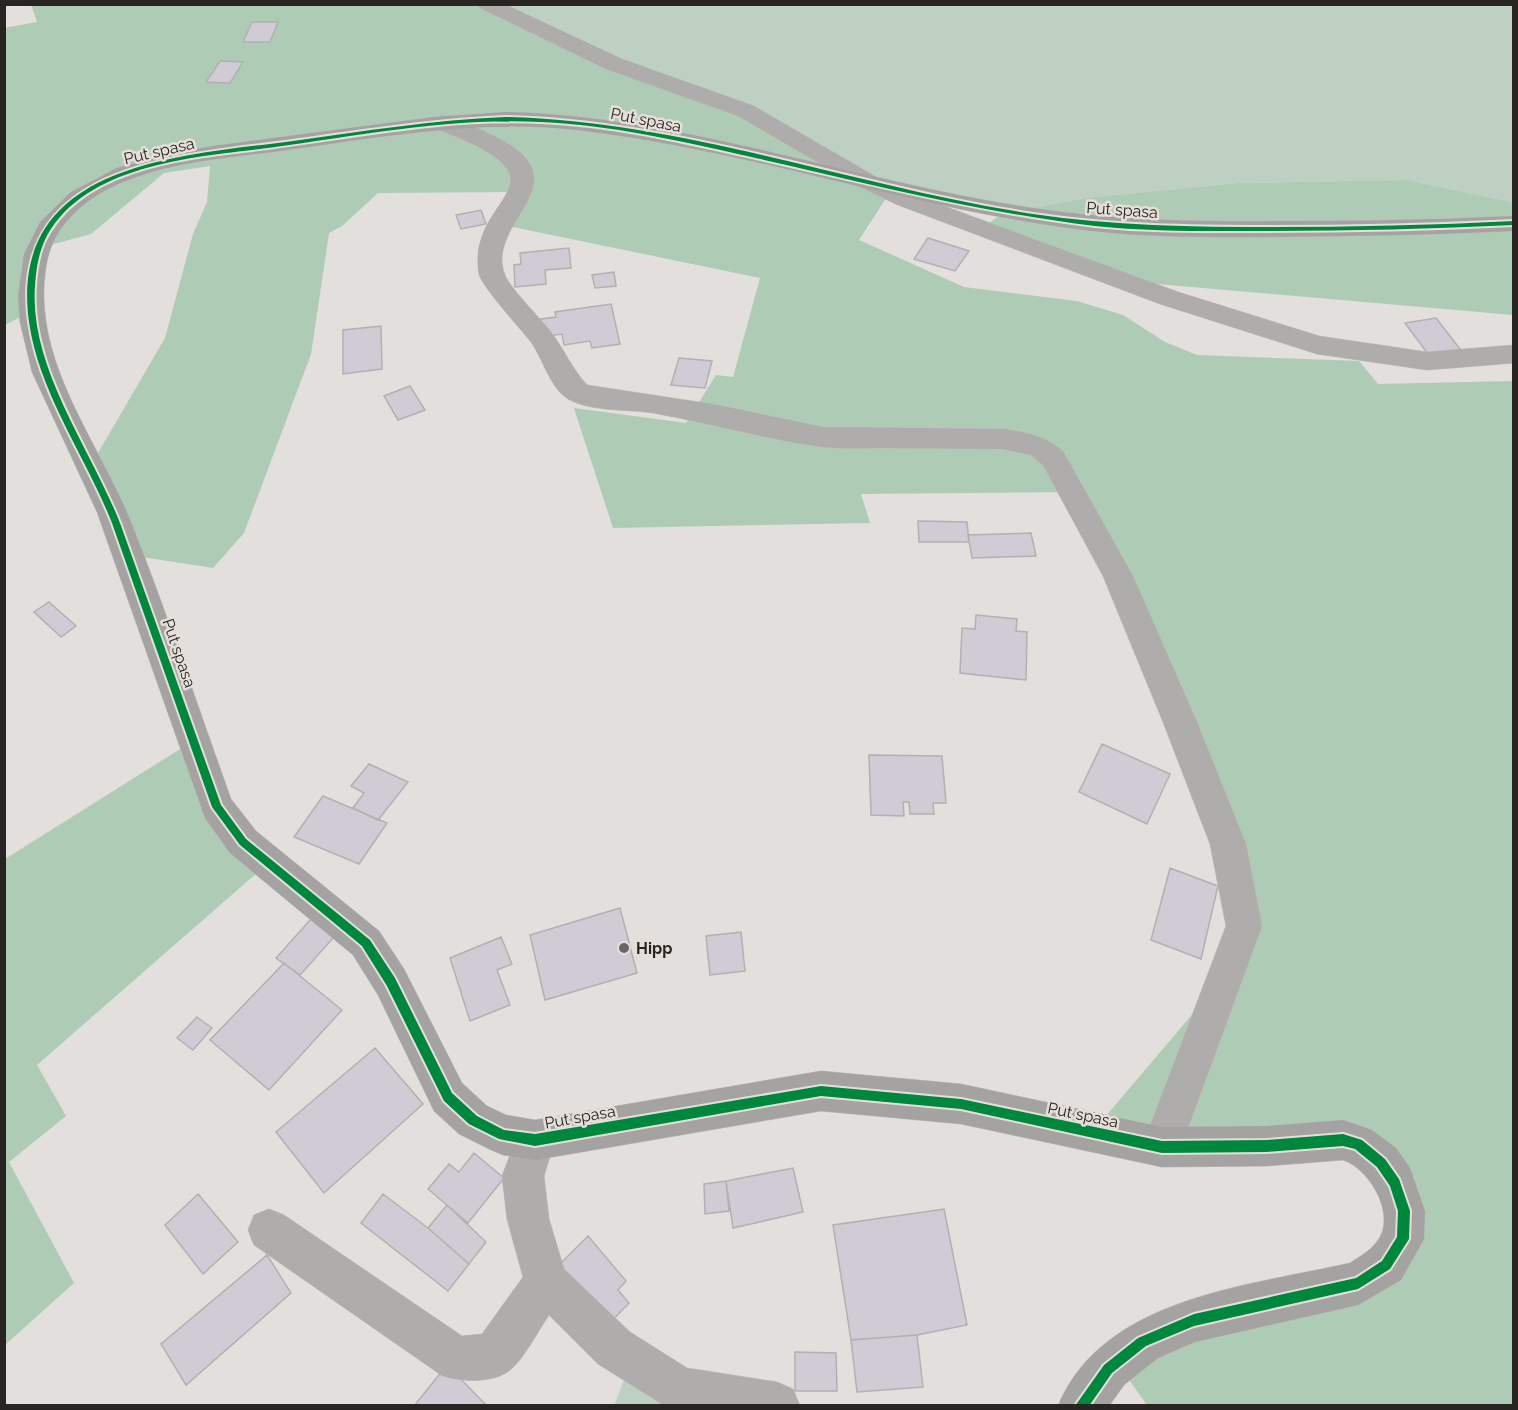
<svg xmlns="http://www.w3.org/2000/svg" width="1518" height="1410" viewBox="0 0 1518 1410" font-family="Raleway,sans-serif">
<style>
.green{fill:#bdd0c1}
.forest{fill:#aecbb6}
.building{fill:#d0cbd4;stroke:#b2b0b0;stroke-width:1.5}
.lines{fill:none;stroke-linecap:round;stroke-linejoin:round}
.street-casing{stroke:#c0bdbb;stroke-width:1}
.secondary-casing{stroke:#c0bdbb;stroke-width:1}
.street{fill:#aeadac;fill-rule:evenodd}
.secondary{fill:#a4a3a2;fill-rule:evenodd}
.cycleway-casing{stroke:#e6dfd9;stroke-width:4}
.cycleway{fill:#00873e;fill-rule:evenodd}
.poi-dot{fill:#696563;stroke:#e6dfd9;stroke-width:2}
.labels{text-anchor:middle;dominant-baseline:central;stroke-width:5;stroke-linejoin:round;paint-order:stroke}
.street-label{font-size:16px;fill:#272422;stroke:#e6dfd9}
.poi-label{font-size:16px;font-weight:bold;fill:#272422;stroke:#e6dfd9;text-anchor:start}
</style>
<rect width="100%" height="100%" fill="#e3dfdc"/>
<path class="green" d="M 487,5 L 1513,5 L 1513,202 L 1405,180 L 1238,183 L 1085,198 L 1002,214 L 890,192 Z
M 632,1359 L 777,1405 L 818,1405 L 614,1406 Z"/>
<path class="forest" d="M 31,4 L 487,5 L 746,111 L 890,192 L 859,240 L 964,287 L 1077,301 L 1123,315 L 1165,342 L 1197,355 L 1359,361 L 1378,384 L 1513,381 L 1513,1405 L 1147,1405 L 1110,1353 L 1373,1260 L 1396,1216 L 1377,1173 L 1337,1147 L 1094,1130 L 1224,977 L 1244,926 L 1074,492 L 861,494 L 870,523 L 613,528 L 574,408 L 686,423 L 716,375 L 733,377 L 760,278 L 508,226 L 522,192 L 378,193 L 342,226 L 329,233 L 311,354 L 244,533 L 213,568 L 129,555 L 91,465 L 165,338 L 193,234 L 207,202 L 210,166 L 164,173 L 91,234 L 39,248 L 30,312 L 5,325 L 4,28 L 37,22 Z
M 1405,180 L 1513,202 L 1513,315 L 1123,281 L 980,229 L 1002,214 L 1085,198 L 1238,183 Z
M 193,741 L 258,872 L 37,1065 L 66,1116 L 9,1162 L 74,1283 L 5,1345 L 5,859 Z"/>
<path class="building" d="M 252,22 L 278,22 L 270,42 L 243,42 Z
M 220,61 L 243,62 L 230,83 L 206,82 Z
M 481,210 L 486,224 L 461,229 L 456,215 Z
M 928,238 L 969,251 L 955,271 L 914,259 Z
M 569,248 L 571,268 L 545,270 L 546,284 L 515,287 L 514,265 L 521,264 L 520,253 Z
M 614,272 L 616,286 L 595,288 L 592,275 Z
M 611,304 L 620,344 L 592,348 L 590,341 L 564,345 L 562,334 L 536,338 L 533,320 L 556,317 L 555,312 Z
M 1436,318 L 1460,349 L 1428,354 L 1405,323 Z
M 381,326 L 382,369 L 343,374 L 343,330 Z
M 679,358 L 712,361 L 705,388 L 671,385 Z
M 410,386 L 425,410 L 398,420 L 384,396 Z
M 918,521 L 967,522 L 969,542 L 919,542 Z
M 1031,533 L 1036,556 L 972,558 L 968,535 Z
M 49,602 L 76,626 L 61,637 L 34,612 Z
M 976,615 L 1017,619 L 1016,631 L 1027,632 L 1026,680 L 960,673 L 962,628 L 975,629 Z
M 1102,744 L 1170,774 L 1147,824 L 1079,792 Z
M 869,755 L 942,756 L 946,803 L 933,803 L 934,814 L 910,814 L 909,802 L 903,802 L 904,816 L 871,815 Z
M 369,764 L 408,782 L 378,820 L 353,808 L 364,793 L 351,786 Z
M 323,796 L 387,823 L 359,864 L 294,837 Z
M 1170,868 L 1218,886 L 1201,959 L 1151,940 Z
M 620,908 L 637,973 L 545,1000 L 530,935 Z
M 311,919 L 335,936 L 300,975 L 276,958 Z
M 741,932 L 745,971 L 710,975 L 706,936 Z
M 501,937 L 512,964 L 497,970 L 510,1005 L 470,1021 L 450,958 Z
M 284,963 L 342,1010 L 269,1090 L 210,1040 Z
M 197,1017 L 212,1028 L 193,1050 L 177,1038 Z
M 375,1048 L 423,1104 L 324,1193 L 276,1132 Z
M 474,1153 L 504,1178 L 468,1223 L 428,1189 L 449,1164 L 459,1172 Z
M 793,1168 L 803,1212 L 733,1228 L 726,1181 Z
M 726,1181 L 729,1211 L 705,1214 L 704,1184 Z
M 198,1194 L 238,1242 L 203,1274 L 165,1225 Z
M 383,1194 L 428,1228 L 469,1264 L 448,1291 L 361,1223 Z
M 447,1205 L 486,1242 L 469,1264 L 428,1228 Z
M 944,1209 L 967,1325 L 917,1335 L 851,1340 L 833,1225 Z
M 588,1236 L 626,1281 L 618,1290 L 629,1303 L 609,1324 L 559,1265 Z
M 267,1255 L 291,1293 L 186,1385 L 161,1344 Z
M 917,1335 L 923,1387 L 857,1392 L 851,1340 Z
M 795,1352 L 836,1353 L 837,1391 L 795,1391 Z
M 447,1365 L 487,1406 L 414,1406 Z"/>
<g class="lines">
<defs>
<path id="street" d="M 477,4 L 504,4 L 622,59 L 754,106 L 878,178 L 914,195 L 1178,292 L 1319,336 L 1427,352 L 1514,345 L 1514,363 L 1427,370 L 1317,354 L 1160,304 L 898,205 L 862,188 L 738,116 L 606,69 L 480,8 Z
M 442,116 C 463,121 483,130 502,140 C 582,184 484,223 505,275 C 509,287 541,319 551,332 C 564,349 572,369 587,385 L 718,405 L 823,427 L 1003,429 C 1026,432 1045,436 1063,451 L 1133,576 L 1197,722 L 1246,844 L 1262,926 L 1176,1161 L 1162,1167 L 1148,1161 L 1142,1147 L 1226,926 L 1210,844 L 1163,722 L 1103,576 L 1043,465 L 1031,455 L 1003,449 C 962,449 921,448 881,448 C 861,448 841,449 822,447 C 765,439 709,423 653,413 C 627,409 591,412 568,399 C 550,388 543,359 531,342 C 521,329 482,287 479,274 C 465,193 584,184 434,128 L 431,123 L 434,118 Z
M 535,1120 L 549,1126 L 555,1140 L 544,1176 L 549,1219 L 564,1269 L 630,1332 L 687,1368 L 777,1382 L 793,1389 L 800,1406 L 665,1406 L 598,1364 L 549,1315 C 538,1331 524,1359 510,1370 C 494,1384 459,1382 441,1375 L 254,1245 L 248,1230 L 254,1215 L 269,1209 L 284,1215 L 462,1336 L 482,1334 L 523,1277 L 507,1219 L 502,1176 L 521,1126 Z"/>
<path id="secondary" d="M 505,112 C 685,116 856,182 1033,208 C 1113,220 1193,222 1273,221 C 1353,221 1433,220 1514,216 L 1514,231 C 1433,235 1352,236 1272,237 C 1212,237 1152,238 1093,231 C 918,211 751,150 577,130 C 482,119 388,136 294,149 C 233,158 166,160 110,188 C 78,204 51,231 46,267 C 31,360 98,440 131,522 C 167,613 198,707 231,799 L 256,831 L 379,931 L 404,969 L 462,1083 L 487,1106 L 506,1115 L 535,1120 L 821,1071 L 961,1084 L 1162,1127 L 1267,1126 L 1343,1120 L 1372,1130 L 1396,1148 L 1410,1168 L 1425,1211 L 1424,1239 L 1401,1280 L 1358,1305 L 1195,1342 L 1158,1358 L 1124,1385 L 1109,1406 L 1058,1406 C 1103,1297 1249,1286 1350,1263 C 1362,1255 1374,1249 1381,1235 C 1393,1209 1368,1168 1343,1160 L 1267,1166 L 1162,1167 L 961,1124 L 821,1111 L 535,1160 L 503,1155 L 489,1149 L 459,1134 L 434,1111 L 378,995 L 353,955 L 230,853 L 205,818 L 97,512 L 32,372 L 20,322 L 18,296 L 24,254 L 40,222 L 71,192 L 117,168 L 171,153 L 220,145 L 434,117 Z"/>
</defs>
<use href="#street" class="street-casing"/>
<use href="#secondary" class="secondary-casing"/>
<use href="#street" class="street"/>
<use href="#secondary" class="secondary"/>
<defs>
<path id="cycleway" d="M 505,117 C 685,121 856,187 1033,214 C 1113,226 1193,227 1273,227 C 1353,227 1433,225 1514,221 L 1514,225 C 1432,229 1350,231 1268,231 C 1210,231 1152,232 1095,226 C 977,212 863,182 747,156 C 680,141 611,125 541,122 C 444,117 348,138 252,150 C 182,158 78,169 44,242 C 38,256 36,270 35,286 C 29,368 91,449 120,523 L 221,805 L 246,839 L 370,940 L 395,978 L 452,1093 L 477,1116 L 504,1130 L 535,1134 L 821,1086 L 961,1099 L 1162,1141 L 1267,1140 L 1343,1134 L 1362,1140 L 1385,1159 L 1399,1179 L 1410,1211 L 1409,1239 L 1390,1269 L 1358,1289 L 1194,1326 L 1146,1346 L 1112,1373 L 1089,1406 L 1075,1406 L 1104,1365 L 1138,1338 L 1194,1314 L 1356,1278 L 1382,1261 L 1397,1237 L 1398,1211 L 1390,1186 L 1377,1167 L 1355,1149 L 1343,1146 L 1267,1152 L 1162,1153 L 961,1109 L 821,1096 L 535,1146 L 499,1139 L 469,1124 L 444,1101 L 387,986 L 362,946 L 240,845 L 212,807 L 112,523 C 86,457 39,393 29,322 C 7,162 181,156 293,141 C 364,131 434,120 505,117 Z"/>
</defs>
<use href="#cycleway" class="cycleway-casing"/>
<use href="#cycleway" class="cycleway"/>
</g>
<circle class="poi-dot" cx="624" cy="948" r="6"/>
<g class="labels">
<g class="street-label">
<text transform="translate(646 120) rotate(11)">Put spasa</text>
<text transform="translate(159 151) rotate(-13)">Put spasa</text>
<text transform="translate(1122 210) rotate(4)">Put spasa</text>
<text transform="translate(179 653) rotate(71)">Put spasa</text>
<text transform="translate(1083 1115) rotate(12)">Put spasa</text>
<text transform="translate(580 1117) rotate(-10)">Put spasa</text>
</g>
<g class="poi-label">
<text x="636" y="948">Hipp</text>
</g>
</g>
<rect width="1518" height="1410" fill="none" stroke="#272422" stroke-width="12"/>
</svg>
